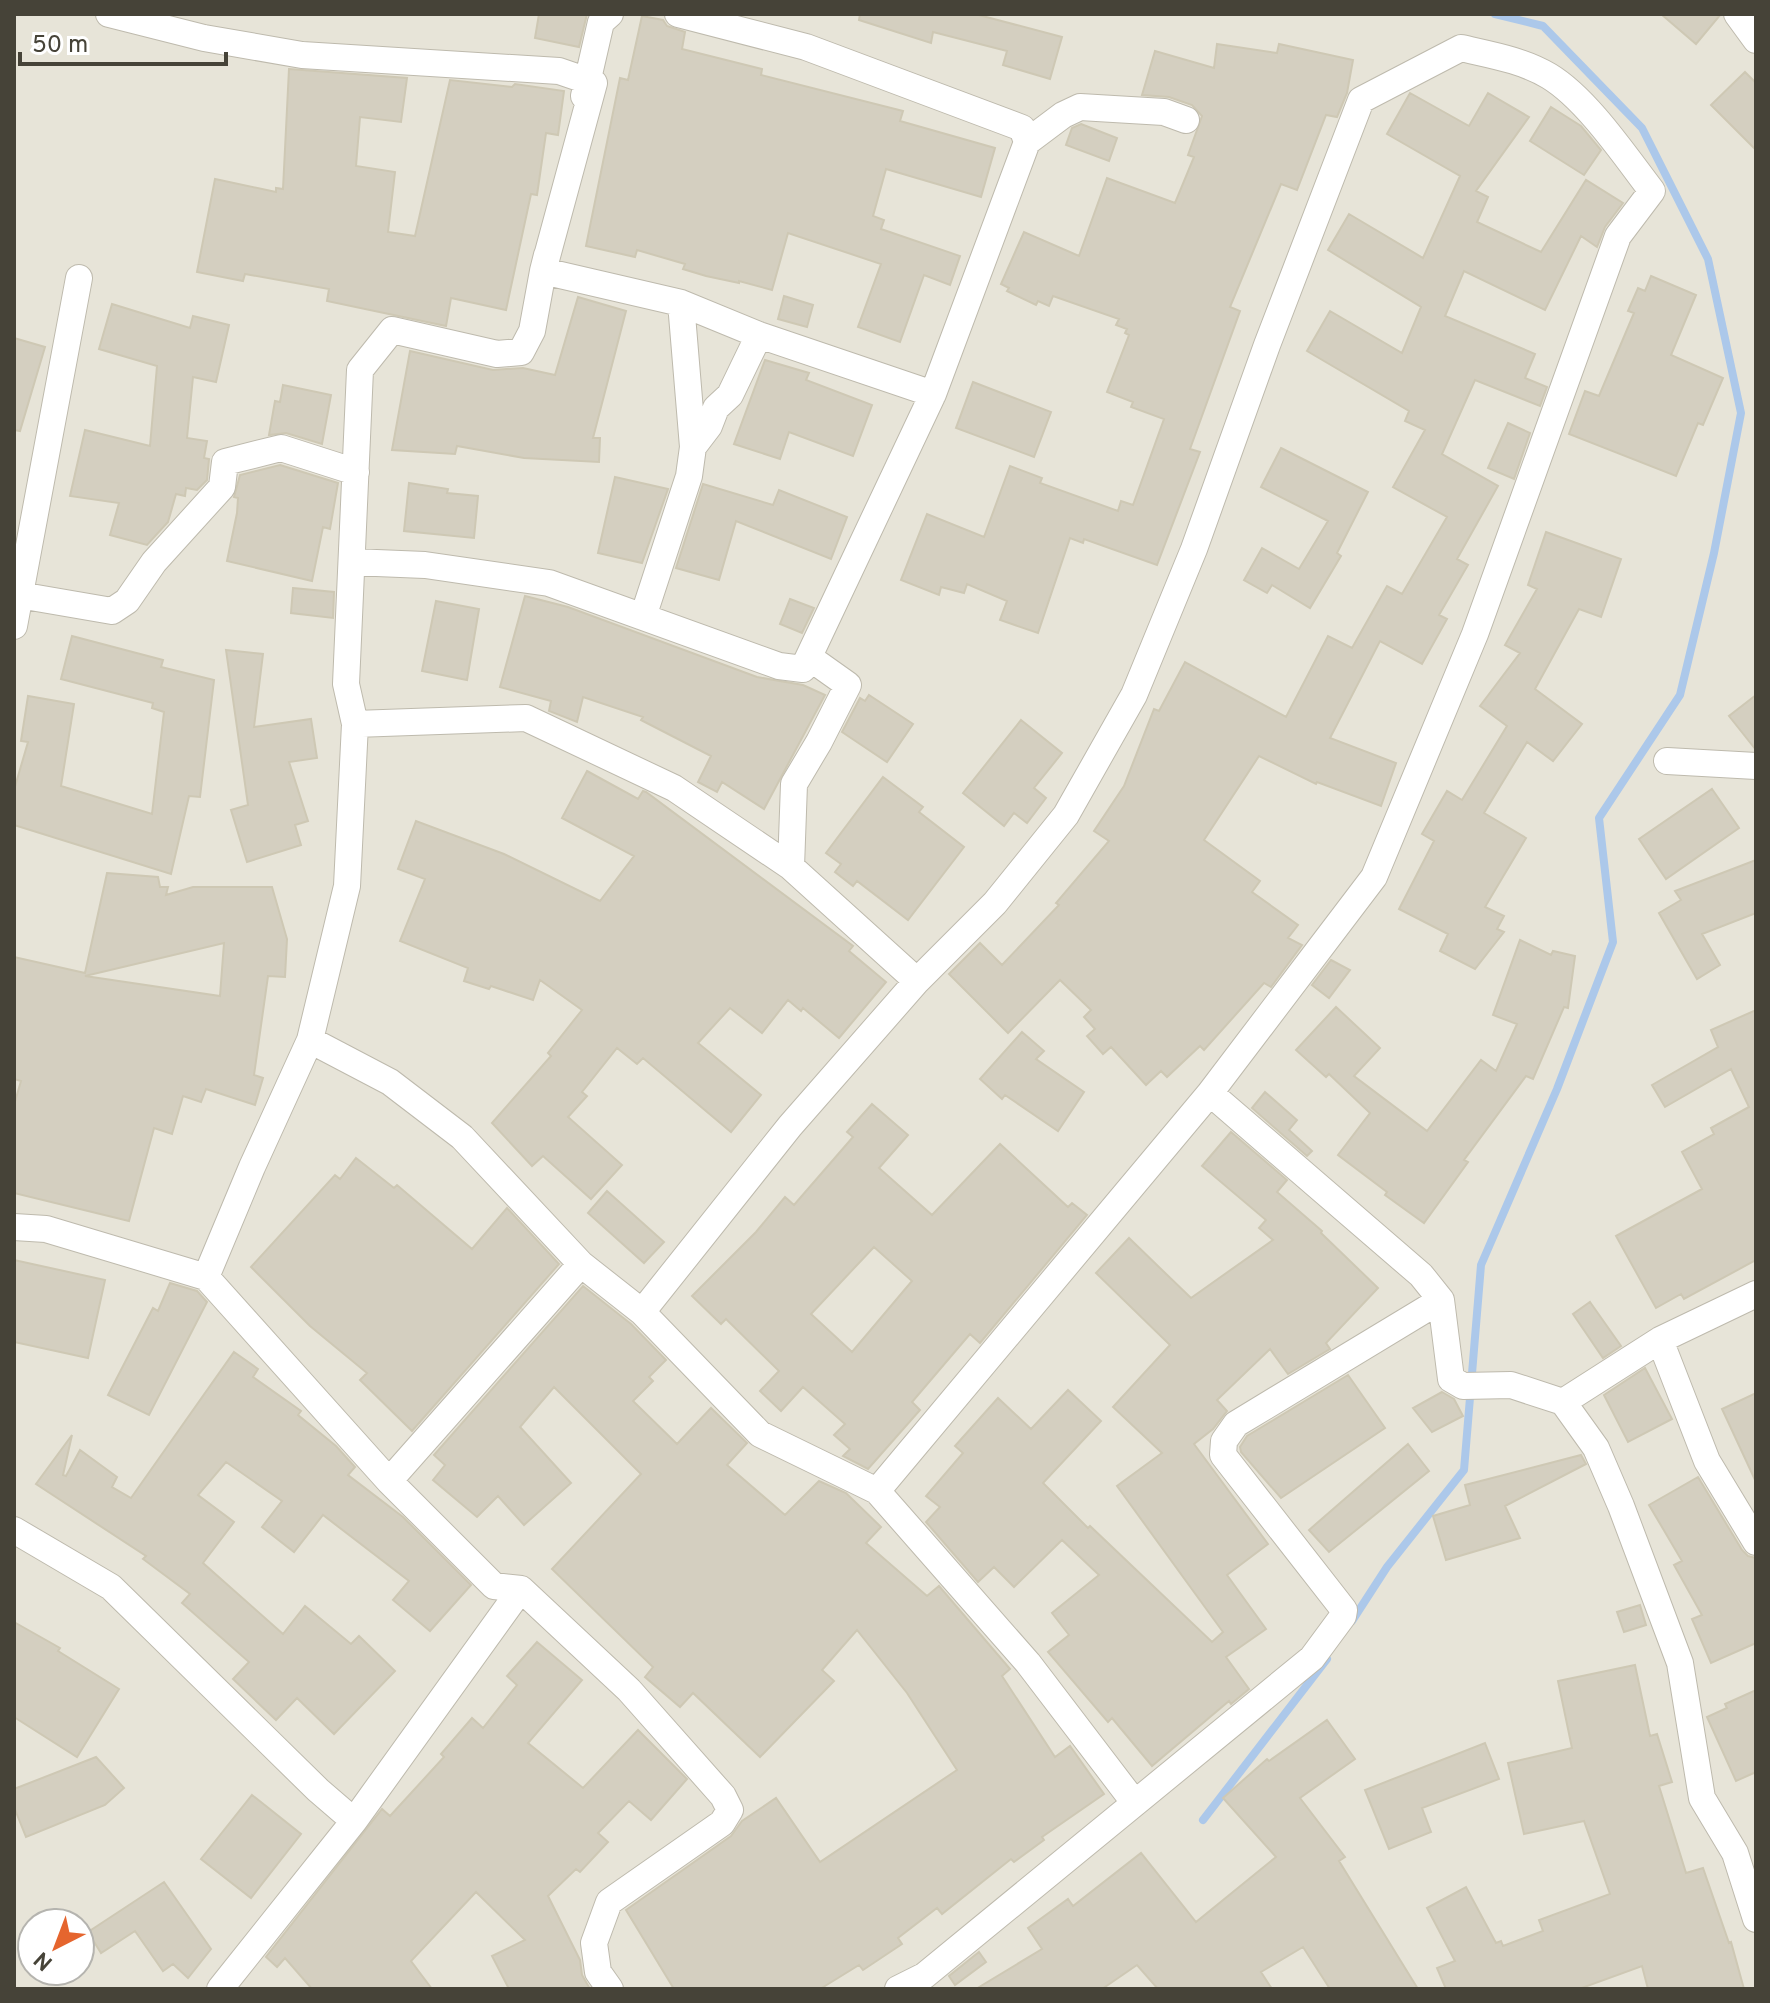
<svg xmlns="http://www.w3.org/2000/svg" width="1770" height="2003" viewBox="0 0 1770 2003" font-family="Overpass,sans-serif">
<style>
.residential{fill:#e7e4d8;fill-rule:evenodd}
.lines{fill:none;stroke-linecap:round;stroke-linejoin:round}
.stream{stroke:#acc8ea;stroke-width:8}
.building{fill:#d4cfc0;stroke:#cec8b4;stroke-width:2;fill-rule:evenodd}
.street-casing{stroke:#bebaad;stroke-width:28}
.street{stroke:#fff;stroke-width:26}
</style>
<rect width="100%" height="100%" fill="#f3f2ea"/>
<path class="residential" d="M 14,14 L 1756,14 L 1756,1989 L 14,1989 ZM 32,1923 L 80,1923 L 80,1971 L 32,1971 Z"/>
<g class="lines">
<path class="stream" d="M 1352,1621 L 1387,1567 L 1464,1470 L 1481,1265 L 1557,1089 L 1613,942 L 1599,818 L 1680,695 L 1714,553 L 1741,413 L 1708,259 L 1642,128 L 1543,26 L 1495,14
M 1203,1820 L 1327,1659"/>
</g>
<path class="building" d="M 539,14 L 587,14 L 579,47 L 535,38 Z
M 860,14 L 975,14 L 1062,37 L 1050,79 L 1003,65 L 1007,51 L 933,32 L 931,43 L 859,20 Z
M 1661,14 L 1721,14 L 1696,44 Z
M 642,16 L 663,20 L 667,26 L 685,32 L 682,49 L 762,69 L 761,75 L 903,111 L 900,121 L 995,148 L 981,197 L 886,169 L 873,216 L 884,220 L 881,229 L 960,256 L 950,285 L 924,275 L 900,342 L 858,327 L 881,264 L 788,233 L 772,290 L 739,281 L 739,283 L 706,276 L 683,269 L 685,264 L 637,250 L 635,257 L 586,246 L 620,78 L 628,80 Z
M 1217,44 L 1277,53 L 1279,44 L 1353,60 L 1347,93 L 1337,117 L 1326,115 L 1297,190 L 1281,184 L 1230,307 L 1240,311 L 1190,449 L 1200,452 L 1157,565 L 1084,539 L 1083,543 L 1070,538 L 1038,633 L 1000,620 L 1007,601 L 967,584 L 964,593 L 941,587 L 939,595 L 901,580 L 927,514 L 984,537 L 1010,466 L 1042,478 L 1040,483 L 1118,511 L 1121,501 L 1133,505 L 1164,419 L 1131,407 L 1133,402 L 1107,392 L 1129,335 L 1125,333 L 1127,329 L 1116,325 L 1119,319 L 1053,296 L 1049,306 L 1038,301 L 1036,305 L 1007,291 L 1009,288 L 1001,284 L 1024,232 L 1079,256 L 1107,178 L 1175,203 L 1194,157 L 1188,155 L 1202,116 L 1192,105 L 1169,97 L 1142,95 L 1155,51 L 1214,68 Z
M 289,69 L 407,78 L 401,122 L 360,117 L 356,166 L 395,172 L 388,232 L 415,236 L 450,80 L 512,87 L 515,84 L 564,91 L 558,135 L 546,133 L 537,195 L 531,194 L 506,310 L 451,298 L 446,326 L 327,301 L 329,289 L 245,274 L 243,281 L 197,272 L 215,179 L 276,192 L 276,188 L 283,189 Z
M 1745,72 L 1756,83 L 1756,150 L 1711,105 Z
M 1410,93 L 1469,126 L 1488,93 L 1529,117 L 1476,191 L 1488,197 L 1477,222 L 1541,252 L 1586,180 L 1623,203 L 1605,227 L 1597,247 L 1581,236 L 1545,310 L 1464,271 L 1445,316 L 1535,354 L 1525,378 L 1547,387 L 1540,406 L 1475,380 L 1442,454 L 1498,486 L 1457,559 L 1468,565 L 1439,615 L 1447,619 L 1422,664 L 1380,641 L 1330,738 L 1396,763 L 1381,806 L 1317,782 L 1316,784 L 1259,756 L 1204,840 L 1260,881 L 1252,892 L 1298,925 L 1288,938 L 1302,945 L 1271,987 L 1264,983 L 1204,1050 L 1200,1046 L 1167,1077 L 1161,1071 L 1146,1085 L 1111,1047 L 1103,1054 L 1087,1036 L 1095,1029 L 1084,1017 L 1091,1010 L 1060,980 L 1008,1033 L 949,974 L 980,943 L 1002,965 L 1059,905 L 1056,903 L 1109,841 L 1094,831 L 1124,786 L 1154,709 L 1159,711 L 1185,662 L 1286,717 L 1328,636 L 1352,648 L 1387,586 L 1402,594 L 1447,517 L 1393,487 L 1425,430 L 1405,421 L 1409,411 L 1307,351 L 1330,311 L 1402,353 L 1421,307 L 1328,250 L 1349,214 L 1423,258 L 1460,176 L 1387,134 Z
M 1551,107 L 1581,126 L 1601,150 L 1584,175 L 1530,141 Z
M 1081,124 L 1117,138 L 1109,161 L 1066,145 L 1072,128 Z
M 1651,276 L 1696,295 L 1671,355 L 1723,378 L 1703,425 L 1698,423 L 1676,476 L 1569,434 L 1585,391 L 1599,396 L 1634,313 L 1628,311 L 1638,288 L 1645,291 Z
M 784,296 L 813,305 L 807,327 L 778,319 Z
M 578,297 L 626,311 L 593,438 L 600,438 L 599,462 L 524,458 L 457,446 L 455,454 L 392,450 L 410,351 L 493,370 L 523,368 L 555,375 Z
M 112,304 L 190,328 L 193,316 L 229,325 L 216,382 L 193,377 L 187,438 L 207,441 L 204,458 L 209,459 L 207,480 L 197,490 L 186,488 L 185,496 L 176,494 L 168,522 L 147,545 L 110,535 L 119,503 L 70,496 L 85,430 L 150,446 L 157,366 L 99,349 Z
M 14,338 L 45,347 L 20,431 L 14,430 Z
M 765,360 L 809,373 L 806,380 L 872,405 L 853,456 L 789,432 L 780,459 L 734,444 Z
M 973,382 L 1051,412 L 1034,457 L 956,428 Z
M 283,385 L 331,395 L 322,444 L 286,433 L 269,435 L 275,401 L 280,402 Z
M 1508,423 L 1530,433 L 1514,479 L 1488,468 Z
M 1281,448 L 1368,492 L 1337,553 L 1341,556 L 1310,608 L 1272,585 L 1267,593 L 1244,580 L 1262,548 L 1299,569 L 1328,521 L 1261,487 Z
M 280,465 L 338,483 L 330,529 L 323,527 L 312,581 L 227,561 L 237,513 L 238,498 L 234,497 L 240,475 Z
M 615,477 L 668,489 L 642,563 L 598,553 Z
M 409,483 L 448,489 L 447,493 L 478,496 L 474,538 L 404,531 Z
M 703,484 L 773,505 L 779,490 L 847,517 L 831,559 L 736,521 L 719,580 L 676,568 Z
M 1546,532 L 1621,559 L 1601,617 L 1579,609 L 1535,689 L 1582,724 L 1553,761 L 1527,742 L 1484,813 L 1526,838 L 1485,907 L 1504,916 L 1497,929 L 1504,932 L 1475,969 L 1440,951 L 1448,934 L 1399,909 L 1434,841 L 1422,834 L 1447,791 L 1462,800 L 1507,726 L 1480,706 L 1520,653 L 1505,645 L 1537,589 L 1528,585 Z
M 293,588 L 334,592 L 333,618 L 291,613 Z
M 525,596 L 568,607 L 757,677 L 803,685 L 825,695 L 764,809 L 722,782 L 717,792 L 698,782 L 711,756 L 641,720 L 643,717 L 583,697 L 577,722 L 549,711 L 551,701 L 500,687 Z
M 790,599 L 814,608 L 802,633 L 780,624 Z
M 436,601 L 479,609 L 467,680 L 422,671 Z
M 72,636 L 163,660 L 161,667 L 214,680 L 200,797 L 189,796 L 171,874 L 14,825 L 14,790 L 28,742 L 21,741 L 28,696 L 74,704 L 61,786 L 152,814 L 164,712 L 152,708 L 153,703 L 61,679 Z
M 226,650 L 263,654 L 254,727 L 311,719 L 317,758 L 289,762 L 308,821 L 295,825 L 301,845 L 247,862 L 231,810 L 248,805 Z
M 869,695 L 913,724 L 887,762 L 842,732 L 860,698 L 865,701 Z
M 1756,695 L 1756,750 L 1729,716 Z
M 1021,720 L 1062,753 L 1034,788 L 1046,798 L 1027,823 L 1014,813 L 1004,826 L 963,793 Z
M 587,771 L 638,799 L 643,791 L 646,792 L 853,946 L 849,951 L 886,982 L 839,1038 L 803,1008 L 801,1011 L 788,1000 L 762,1033 L 730,1008 L 698,1043 L 761,1095 L 731,1132 L 643,1058 L 637,1064 L 617,1048 L 582,1092 L 587,1096 L 568,1117 L 622,1165 L 591,1199 L 543,1156 L 532,1166 L 492,1123 L 551,1056 L 548,1053 L 582,1010 L 540,980 L 533,1000 L 491,986 L 489,989 L 464,981 L 468,968 L 400,941 L 425,879 L 398,869 L 416,821 L 504,854 L 600,901 L 634,856 L 562,818 Z
M 883,777 L 923,807 L 919,812 L 964,847 L 908,920 L 857,881 L 853,886 L 835,872 L 841,864 L 826,853 Z
M 1712,789 L 1739,828 L 1666,879 L 1639,839 Z
M 1756,860 L 1756,913 L 1702,934 L 1720,965 L 1697,979 L 1659,913 L 1681,900 L 1675,891 Z
M 107,873 L 158,877 L 160,887 L 168,887 L 166,895 L 193,887 L 272,887 L 287,939 L 285,977 L 268,976 L 254,1075 L 263,1078 L 255,1105 L 206,1089 L 201,1102 L 183,1096 L 172,1134 L 154,1128 L 129,1221 L 14,1193 L 14,1105 L 21,1081 L 14,1079 L 14,957 L 85,973 ZM 224,943 L 220,996 L 85,976 Z
M 1520,940 L 1551,955 L 1553,951 L 1575,956 L 1568,1008 L 1564,1007 L 1533,1079 L 1526,1076 L 1464,1160 L 1468,1162 L 1424,1223 L 1385,1195 L 1387,1192 L 1338,1155 L 1370,1113 L 1329,1074 L 1326,1077 L 1296,1050 L 1336,1007 L 1380,1048 L 1354,1076 L 1427,1131 L 1481,1060 L 1496,1071 L 1517,1024 L 1493,1015 Z
M 1331,960 L 1350,970 L 1329,998 L 1312,985 Z
M 1756,1010 L 1756,1260 L 1684,1299 L 1681,1294 L 1656,1308 L 1616,1236 L 1702,1189 L 1682,1152 L 1714,1134 L 1711,1128 L 1749,1107 L 1731,1069 L 1665,1107 L 1652,1085 L 1718,1047 L 1711,1030 Z
M 1022,1032 L 1044,1051 L 1036,1059 L 1084,1092 L 1058,1131 L 1005,1095 L 1002,1099 L 980,1079 Z
M 1265,1092 L 1297,1120 L 1289,1130 L 1312,1151 L 1307,1156 L 1252,1108 Z
M 872,1104 L 908,1135 L 879,1168 L 932,1215 L 1000,1144 L 1068,1207 L 1072,1203 L 1087,1215 L 980,1343 L 970,1334 L 912,1402 L 920,1410 L 868,1469 L 843,1456 L 850,1449 L 834,1435 L 845,1424 L 803,1387 L 781,1411 L 760,1391 L 779,1371 L 726,1319 L 721,1324 L 692,1296 L 756,1232 L 785,1197 L 794,1205 L 853,1137 L 847,1132 ZM 874,1247 L 912,1281 L 852,1352 L 811,1314 Z
M 1231,1132 L 1287,1180 L 1277,1192 L 1322,1231 L 1321,1233 L 1378,1288 L 1326,1343 L 1330,1349 L 1288,1374 L 1270,1349 L 1217,1400 L 1227,1411 L 1213,1429 L 1194,1444 L 1268,1544 L 1227,1575 L 1266,1629 L 1226,1657 L 1249,1689 L 1231,1704 L 1229,1701 L 1152,1766 L 1112,1718 L 1108,1722 L 1048,1652 L 1069,1635 L 1052,1613 L 1099,1575 L 1062,1540 L 1014,1587 L 994,1567 L 978,1582 L 926,1522 L 940,1507 L 926,1496 L 963,1453 L 955,1446 L 998,1398 L 1031,1429 L 1068,1390 L 1101,1421 L 1043,1483 L 1088,1528 L 1090,1526 L 1212,1642 L 1223,1632 L 1117,1486 L 1162,1453 L 1113,1407 L 1170,1345 L 1096,1273 L 1129,1238 L 1191,1298 L 1273,1240 L 1259,1228 L 1266,1220 L 1202,1166 Z
M 356,1158 L 394,1188 L 397,1185 L 472,1249 L 507,1208 L 559,1264 L 412,1431 L 360,1380 L 367,1373 L 310,1326 L 251,1267 L 335,1175 L 340,1179 Z
M 607,1191 L 664,1242 L 644,1263 L 588,1213 Z
M 14,1260 L 105,1280 L 88,1358 L 14,1342 Z
M 170,1283 L 197,1291 L 207,1302 L 149,1415 L 108,1395 L 153,1308 L 158,1311 Z
M 583,1286 L 631,1324 L 666,1360 L 649,1377 L 653,1381 L 633,1401 L 677,1444 L 711,1408 L 747,1443 L 727,1465 L 785,1515 L 819,1481 L 846,1493 L 881,1527 L 866,1543 L 927,1596 L 939,1586 L 1010,1669 L 1002,1676 L 1055,1757 L 1070,1746 L 1104,1794 L 1042,1837 L 1044,1840 L 1014,1862 L 1011,1859 L 942,1914 L 937,1908 L 898,1938 L 902,1944 L 863,1970 L 859,1965 L 820,1989 L 674,1989 L 626,1910 L 731,1836 L 742,1821 L 776,1798 L 820,1862 L 957,1770 L 907,1693 L 857,1630 L 822,1670 L 834,1681 L 760,1757 L 693,1693 L 680,1707 L 645,1677 L 653,1667 L 552,1569 L 641,1474 L 554,1387 L 520,1427 L 571,1483 L 524,1525 L 498,1496 L 477,1517 L 433,1480 L 445,1465 L 434,1455 Z
M 1590,1302 L 1621,1346 L 1603,1358 L 1573,1314 Z
M 234,1352 L 258,1369 L 253,1377 L 301,1411 L 298,1415 L 336,1446 L 355,1467 L 348,1475 L 403,1517 L 471,1585 L 430,1631 L 393,1600 L 409,1581 L 323,1515 L 294,1552 L 262,1527 L 282,1501 L 226,1462 L 198,1495 L 234,1522 L 203,1563 L 283,1634 L 305,1606 L 351,1644 L 359,1636 L 395,1671 L 334,1734 L 297,1698 L 276,1720 L 233,1679 L 249,1662 L 182,1603 L 190,1594 L 143,1559 L 146,1556 L 36,1484 L 72,1435 L 63,1475 L 66,1476 L 80,1450 L 117,1477 L 112,1487 L 131,1498 Z
M 1645,1368 L 1672,1419 L 1628,1442 L 1604,1395 Z
M 1348,1375 L 1385,1428 L 1281,1498 L 1241,1452 L 1240,1447 L 1247,1436 Z
M 1442,1392 L 1454,1399 L 1463,1416 L 1432,1432 L 1413,1408 Z
M 1756,1393 L 1756,1482 L 1722,1409 Z
M 1408,1444 L 1429,1471 L 1329,1552 L 1309,1530 Z
M 1581,1455 L 1586,1464 L 1505,1506 L 1520,1538 L 1446,1560 L 1433,1516 L 1470,1505 L 1465,1485 Z
M 1698,1477 L 1742,1550 L 1748,1556 L 1756,1558 L 1756,1643 L 1711,1663 L 1692,1619 L 1702,1615 L 1674,1565 L 1682,1561 L 1649,1505 Z
M 1640,1605 L 1646,1625 L 1624,1632 L 1617,1612 Z
M 14,1622 L 60,1648 L 58,1651 L 119,1689 L 77,1757 L 14,1717 Z
M 537,1642 L 582,1680 L 528,1743 L 583,1788 L 638,1730 L 687,1779 L 651,1820 L 629,1801 L 598,1833 L 608,1842 L 580,1872 L 576,1869 L 548,1896 L 580,1960 L 582,1975 L 590,1989 L 509,1989 L 492,1956 L 525,1940 L 476,1892 L 411,1961 L 432,1989 L 312,1989 L 285,1958 L 277,1967 L 266,1957 L 382,1809 L 390,1816 L 444,1757 L 441,1754 L 472,1718 L 483,1728 L 517,1685 L 507,1676 Z
M 1635,1665 L 1650,1736 L 1657,1734 L 1672,1782 L 1659,1786 L 1686,1873 L 1703,1868 L 1729,1943 L 1731,1942 L 1744,1989 L 1648,1989 L 1642,1966 L 1579,1989 L 1446,1989 L 1437,1968 L 1455,1961 L 1427,1908 L 1466,1887 L 1496,1943 L 1501,1941 L 1503,1946 L 1543,1931 L 1539,1920 L 1610,1894 L 1584,1821 L 1524,1834 L 1508,1763 L 1572,1748 L 1558,1681 Z
M 1756,1690 L 1756,1772 L 1736,1781 L 1707,1717 L 1727,1708 L 1725,1704 Z
M 1327,1720 L 1355,1759 L 1300,1798 L 1345,1857 L 1339,1861 L 1418,1989 L 1330,1989 L 1303,1947 L 1261,1972 L 1272,1989 L 1158,1989 L 1137,1965 L 1102,1989 L 976,1989 L 1042,1949 L 1028,1928 L 1068,1899 L 1073,1906 L 1141,1853 L 1196,1922 L 1276,1857 L 1223,1798 L 1267,1759 L 1269,1761 Z
M 1485,1743 L 1499,1779 L 1422,1808 L 1431,1832 L 1389,1849 L 1365,1790 Z
M 96,1757 L 124,1788 L 105,1805 L 26,1837 L 14,1807 L 14,1789 Z
M 252,1795 L 301,1834 L 251,1898 L 201,1859 Z
M 164,1882 L 211,1949 L 188,1978 L 173,1964 L 163,1971 L 135,1931 L 101,1953 L 88,1932 Z
M 979,1952 L 986,1962 L 955,1985 L 949,1976 Z"/>
<g class="lines">
<defs>
<path id="street" d="M 109,14 L 204,38 L 302,55 L 559,71 L 594,83 L 543,271 L 532,331 L 521,352 L 497,354 L 392,330 L 360,370 L 346,684 L 355,724 L 347,886 L 310,1040 L 252,1167 L 206,1277
M 678,14 L 806,47 L 1022,128 L 1027,142
M 1737,14 L 1756,40
M 584,96 L 601,22 L 610,14
M 547,255 L 543,271 L 681,303 L 759,335 L 933,394
M 693,447 L 709,426 L 716,408 L 730,395 L 759,335
M 352,562 L 425,565 L 549,583 L 779,666 L 803,669 L 933,394 L 1027,142 L 1063,115 L 1080,107 L 1164,112 L 1186,120
M 19,595 L 112,611 L 127,601 L 154,562 L 222,487 L 225,462 L 281,448 L 356,472
M 643,617 L 689,476 L 693,447 L 681,303
M 14,626 L 79,278
M 355,724 L 526,718 L 674,788 L 791,867 L 917,981
M 1667,761 L 1756,766
M 791,867 L 794,784 L 819,742 L 848,685 L 810,658
M 310,1040 L 390,1082 L 462,1137 L 581,1264 L 642,1312 L 760,1434 L 877,1491 L 1028,1663 L 1134,1802
M 1210,1093 L 1421,1275 L 1441,1300 L 1451,1379 L 1463,1386 L 1511,1385 L 1563,1402 L 1596,1448 L 1621,1506 L 1680,1663 L 1702,1798 L 1735,1853 L 1756,1919
M 14,1227 L 46,1229 L 206,1277 L 389,1481 L 494,1586 L 521,1589 L 629,1690 L 723,1796 L 730,1810 L 722,1823 L 609,1902 L 594,1943 L 598,1972 L 610,1989
M 642,1312 L 790,1126 L 917,981 L 995,903 L 1066,815 L 1134,695 L 1194,549 L 1267,345 L 1361,100 L 1461,48 C 1491,55 1522,60 1549,76 C 1587,99 1625,156 1652,191 L 1618,236 L 1475,634 L 1374,877 L 1210,1093 L 877,1491
M 1660,1340 L 1707,1461 L 1756,1542
M 1563,1402 L 1660,1340 L 1756,1294
M 389,1481 L 581,1264
M 14,1530 L 111,1587 L 318,1790 L 354,1821
M 220,1989 L 354,1821 L 521,1589
M 898,1989 L 924,1976 L 1312,1658 L 1343,1616 L 1344,1610 L 1223,1455 L 1224,1441 L 1236,1424 L 1441,1300"/>
</defs>
<use href="#street" class="street-casing"/>
<use href="#street" class="street"/>
</g>
<rect width="1770" height="2003" fill="none" stroke="#464338" stroke-width="32"/>
<g transform="translate(56 1947) rotate(222)"><circle r="38" fill="#ffffff" stroke="#b5b4af" stroke-width="2"/>
<path d="M0-6L14 30L0 20L-14 30Z" fill="#e5652e"/>
<text y="-12" font-size="22" font-weight="bold" text-anchor="middle" fill="#464338">N</text>
</g>
<path d="M20 52v12h206v-12" fill="none" stroke="#464338" stroke-width="4"/>
<text x="32" y="52" font-size="24" fill="#464338" stroke="#ffffff" stroke-width="6" paint-order="stroke">50 m</text>
</svg>
